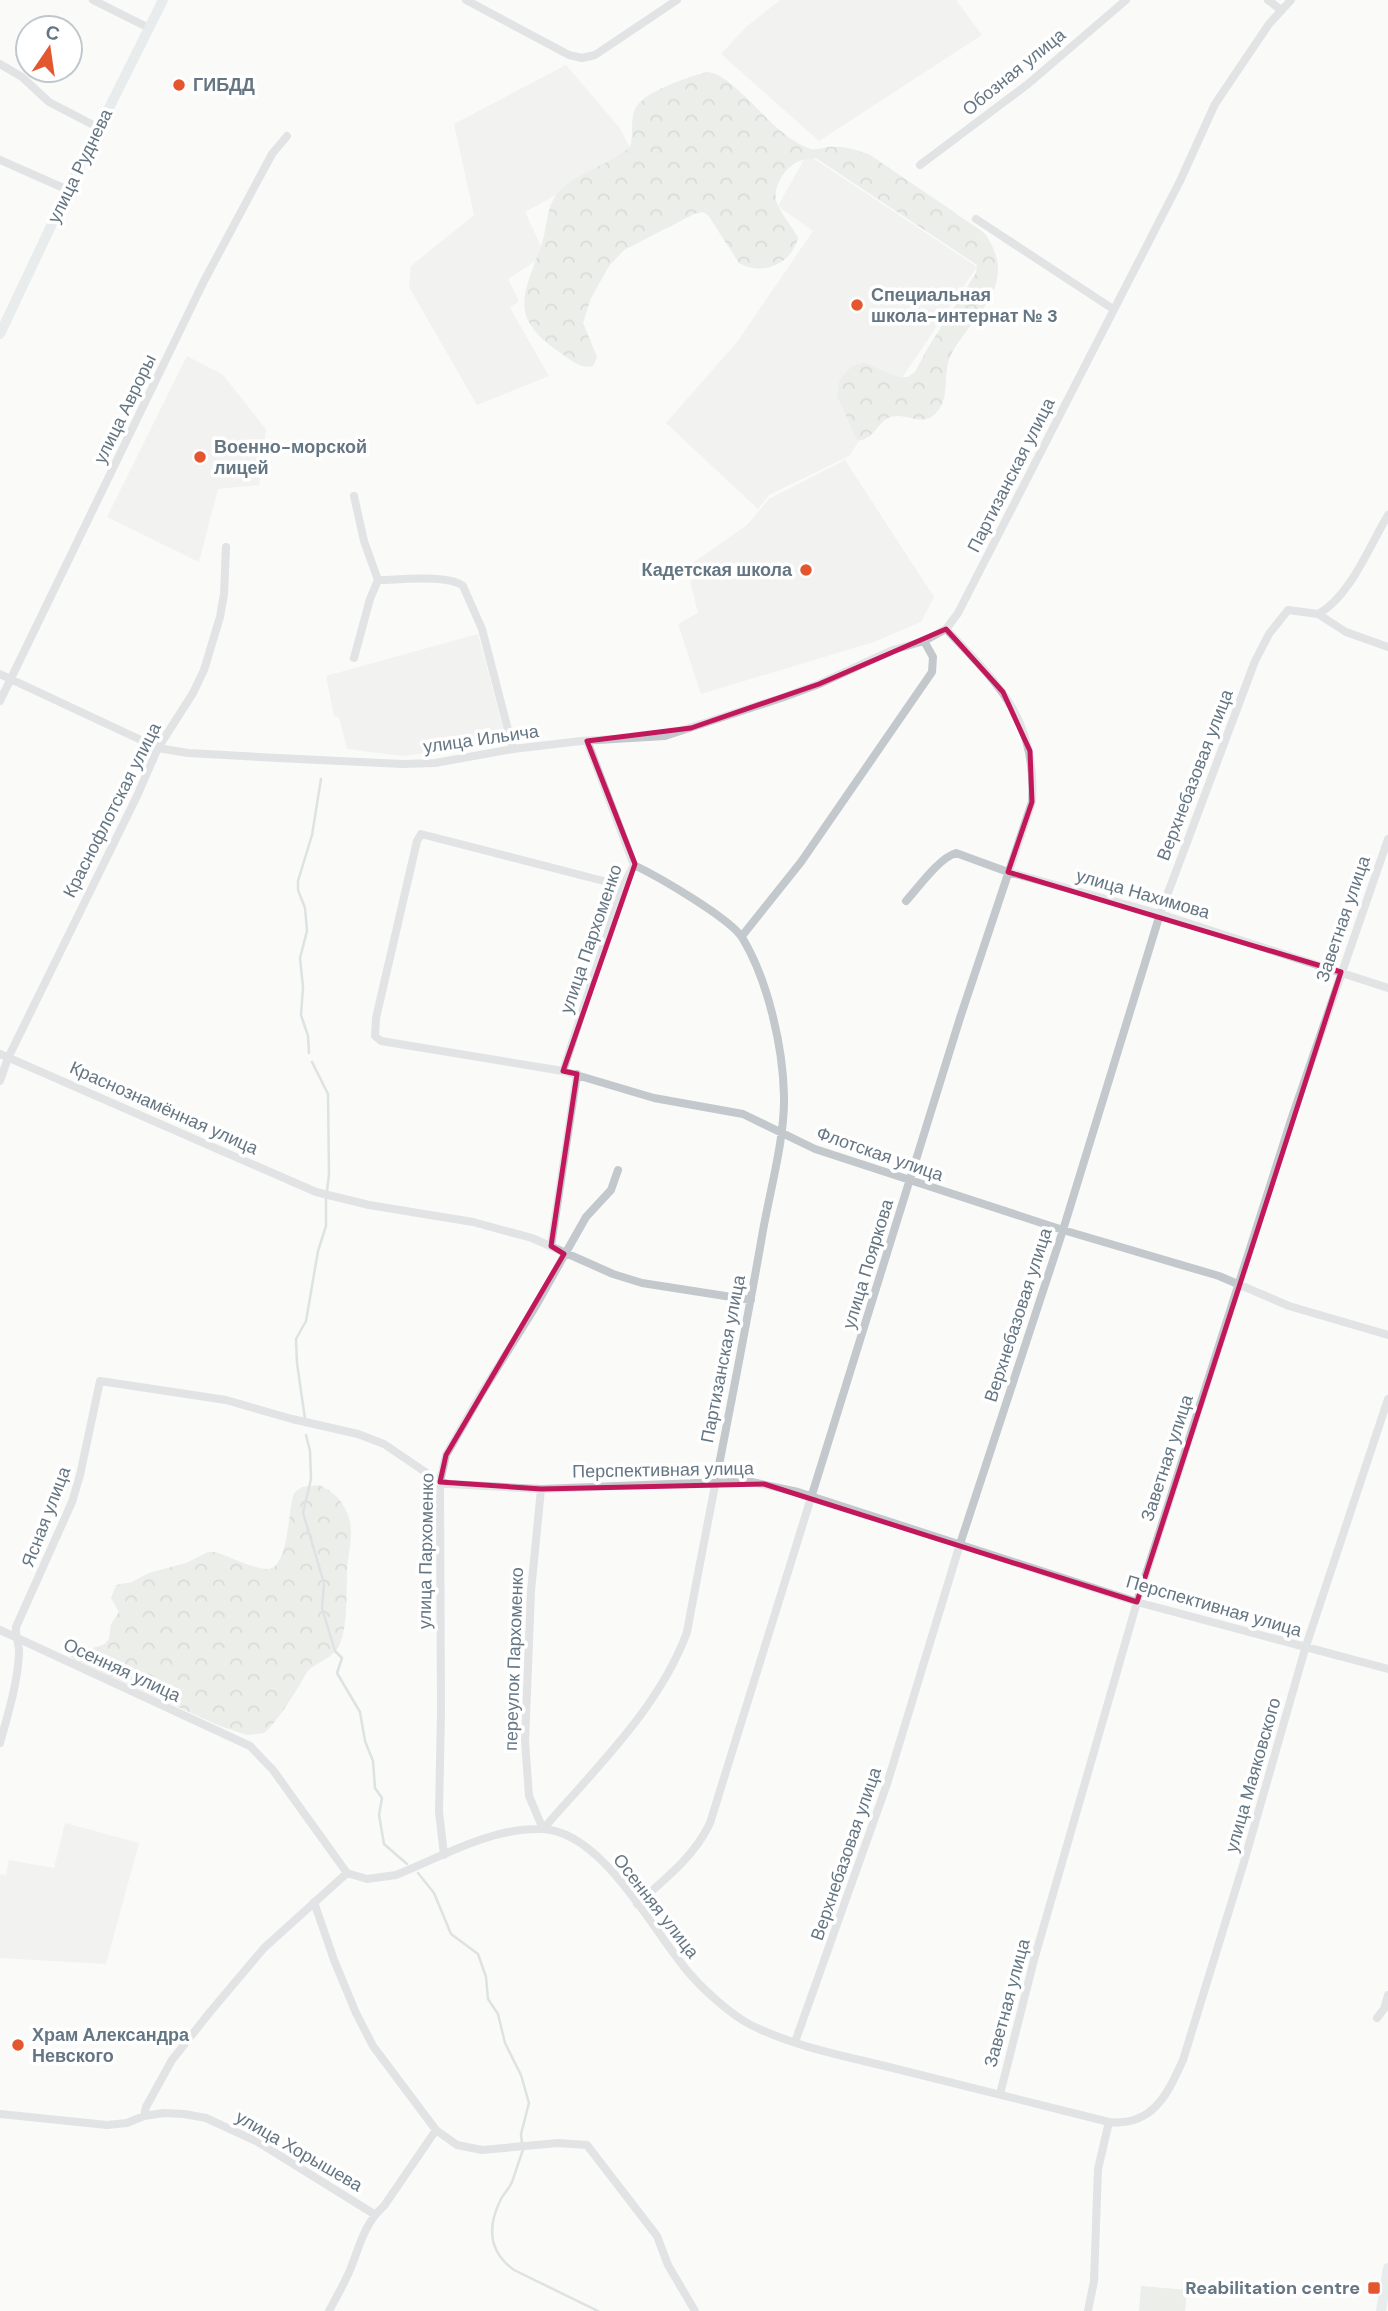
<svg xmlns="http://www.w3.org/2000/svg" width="1388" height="2311" viewBox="0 0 1388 2311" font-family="'DM Sans',sans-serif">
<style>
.built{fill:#e8e9e9}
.forest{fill:url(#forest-crowns)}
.pitch{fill:#dadfd7}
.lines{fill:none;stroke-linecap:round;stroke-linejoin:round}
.stream{stroke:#bbc7cb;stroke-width:2.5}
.street{stroke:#c3c8cc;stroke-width:8}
.secondary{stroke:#d6dbdf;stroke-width:10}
.marked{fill:none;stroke:#c2185b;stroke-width:5;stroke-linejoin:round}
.poi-dot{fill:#e4572e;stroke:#fff;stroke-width:2.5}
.labels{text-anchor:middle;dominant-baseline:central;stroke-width:7;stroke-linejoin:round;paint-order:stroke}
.street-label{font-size:18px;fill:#657683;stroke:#fff}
.poi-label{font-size:18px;font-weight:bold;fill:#657683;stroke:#fff;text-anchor:start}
</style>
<defs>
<pattern id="forest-crowns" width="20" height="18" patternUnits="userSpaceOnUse" patternTransform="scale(1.75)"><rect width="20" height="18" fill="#dadfd7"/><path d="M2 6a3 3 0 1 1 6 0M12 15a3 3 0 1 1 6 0" fill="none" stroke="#b4b9b4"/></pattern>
</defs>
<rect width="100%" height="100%" fill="#fafaf8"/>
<path class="built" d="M 780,0 L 956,0 L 982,35 L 819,141 L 721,54 L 745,28 Z
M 566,65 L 619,127 L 633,153 L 525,212 L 545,255 L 508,279 L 519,301 L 510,308 L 549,376 L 477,405 L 409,287 L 411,266 L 474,215 L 454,124 Z
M 807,154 L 977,267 L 849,456 L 769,495 L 758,509 L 666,423 L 737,342 L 813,231 L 778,206 Z
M 187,356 L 223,375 L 266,429 L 259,485 L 218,489 L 199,562 L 107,517 Z
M 845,460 L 934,597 L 921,622 L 874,642 L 701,694 L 678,624 L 698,613 L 690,581 L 698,578 L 694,562 L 747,525 L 769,499 Z
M 478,634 L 506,739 L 436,752 L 403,756 L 347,749 L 339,717 L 334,716 L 326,676 Z
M 65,1823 L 139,1843 L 106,1964 L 0,1958 L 0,1874 L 6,1875 L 9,1860 L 54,1868 Z"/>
<path class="forest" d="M 707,72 C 730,73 765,121 787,136 C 793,141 804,147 811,149 C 816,150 822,148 827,147 C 842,146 856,149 870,155 C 898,174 926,193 954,212 C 964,220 976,226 985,234 C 989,239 993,247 995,253 C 1010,294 965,324 950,357 C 942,376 951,397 936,413 C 922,428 907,412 891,417 C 877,421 873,442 857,440 L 837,396 L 840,379 L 852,366 L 864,363 L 898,377 L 908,377 L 915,372 L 929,346 L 976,273 L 977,265 L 816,158 C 811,159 804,159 799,161 C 785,167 771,188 777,203 C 782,216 792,226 798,238 C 792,263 763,277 739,263 L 708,215 L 703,212 L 694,214 L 624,250 L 609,266 L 591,298 L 583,323 L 597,357 L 593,366 C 579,369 570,359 559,352 C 504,314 527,291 543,240 C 547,225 547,206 557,194 C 574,173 610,165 630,147 C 634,135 630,120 635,109 C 644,91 689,77 707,72 Z
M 319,1485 C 333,1491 343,1501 348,1515 C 355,1534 347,1555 347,1574 C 346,1597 348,1622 340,1644 C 335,1656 321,1661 311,1668 C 306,1671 303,1680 299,1686 C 288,1703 279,1719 264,1733 L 247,1735 L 220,1726 L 74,1660 L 67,1653 L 70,1648 L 90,1649 L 105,1644 L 109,1639 L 111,1624 L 119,1612 L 111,1598 L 116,1585 L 132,1582 L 149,1573 L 186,1563 L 208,1552 L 215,1552 C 228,1556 256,1570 268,1569 C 289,1568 288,1509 294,1493 L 302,1487 Z"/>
<path class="pitch" d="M 1141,2286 L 1187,2290 L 1185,2311 L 1139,2311 Z"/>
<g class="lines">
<path class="stream" d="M 309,1053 L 308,1036 L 301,1015 L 303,987 L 300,958 L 307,931 L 305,908 L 298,890 L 298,881 L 312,835 L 321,779
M 312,1062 L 328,1094 L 329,1174 L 327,1191
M 305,1419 L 297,1363 L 296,1339 L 306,1321 L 318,1251 L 326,1226 L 326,1197
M 306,1435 L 310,1451 L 311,1479 L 303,1513 L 324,1583 L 322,1608 L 335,1651 L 342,1658 L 337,1673 L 360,1712 L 365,1741 L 373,1761 L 375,1788 L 382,1798 L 379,1815 L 384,1844 L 407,1864
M 418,1873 L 434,1893 L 451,1934 L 478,1954 L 486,1977 L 488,1999 L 498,2014 L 505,2043 L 521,2075 L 529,2103 L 521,2134 L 522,2143
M 523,2150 C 519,2160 516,2171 512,2182 C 509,2189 503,2194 500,2201 C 487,2228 489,2252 514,2270 L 598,2311"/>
<path class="street" d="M 93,0 L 149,28
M 466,0 L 569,55 L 582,58 L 595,55 L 677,0
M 1268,0 L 1281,10
M 0,64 L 22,77 L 49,102 L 99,128
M 0,160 L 68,190
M 920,165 L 1028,84 L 1126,0
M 976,219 L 1113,309
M 378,580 C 399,580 448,574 463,586 L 482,629 L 513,749
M 1318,614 C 1350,597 1370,545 1388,515
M 354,658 L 370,599 L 378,580 L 364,541 L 354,496
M 0,674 L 158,748 L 188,753 L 278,758 L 402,764 L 435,763 L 513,749 L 581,741 L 665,736 L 784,697 L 819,684 L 893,650 L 924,641
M 0,701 L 204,281 L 272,154 L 287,136
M 623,886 L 421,834 L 417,841 L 376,1018 L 375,1036 L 381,1041 L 563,1071 L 654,1098 L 743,1114 L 815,1149 L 1063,1230 L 1219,1276 L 1289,1306 L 1388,1335
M 906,901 C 918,888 939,858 956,853 L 1008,872 L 1160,914 L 1388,988
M 742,936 L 801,862 L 932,672 L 933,657 L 924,641 L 946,629 L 958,613 L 1180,181 L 1215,104 L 1269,24 L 1291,0
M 0,1054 L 316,1192 L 369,1205 L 473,1222 L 532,1238 L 613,1274 L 642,1283 L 751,1300
M 563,1071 L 623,886 L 634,865 L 587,741
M 0,1081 L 8,1058 L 137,796 L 158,748 L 193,693 L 204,670 L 220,617 L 224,594 L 226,547
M 551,1246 L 577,1074
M 541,1489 L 531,1591 L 525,1741 L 529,1796 L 543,1829 C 594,1770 660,1707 687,1632 C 711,1502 738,1373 761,1242 C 768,1197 785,1141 784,1096 C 783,1047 768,981 743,939 C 732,919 657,876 634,865
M 0,1630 L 250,1746 L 273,1770 L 347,1873 L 367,1879 L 396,1875 C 441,1857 492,1827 542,1829 C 603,1831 653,1932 690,1974 C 704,1990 731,2015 751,2025 C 795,2047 845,2056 893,2068 C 965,2086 1037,2104 1109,2122 C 1153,2127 1168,2093 1183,2060 L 1244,1862 L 1305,1649 L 1388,1399
M 0,1743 C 8,1714 17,1685 19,1655 C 20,1645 15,1637 16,1627 L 72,1502 L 80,1475 L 100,1381 L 226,1400 L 292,1419 L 358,1434 L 384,1444 L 440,1482 L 449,1484 L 541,1489 L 747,1481 L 798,1492 L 1137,1602 L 1388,1669
M 444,1855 L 439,1812 L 441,1712 L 440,1482 L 446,1455 L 481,1394 L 534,1309 L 586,1217 L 611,1190 L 618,1170
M 314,1902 L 334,1960 L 356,2013 L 373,2046 L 436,2130 L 457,2145 L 482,2150 L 558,2143 L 587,2145 L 657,2236 L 668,2265 L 695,2311
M 637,1904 C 665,1879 694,1857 710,1823 L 960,1018 L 1032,802 C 1037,719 999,685 946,629
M 1377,2018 L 1384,2009 L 1388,1995
M 795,2042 L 887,1784 L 960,1544 L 1063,1230 L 1160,914 L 1255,661 L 1269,634 L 1288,610 L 1318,614 L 1346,632 L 1388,647
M 1000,2094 L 1034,1960 L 1137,1602 L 1292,1117 L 1388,839
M 0,2114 L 107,2125 L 127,2123 L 144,2116 L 164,2113 L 184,2114 L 206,2118 L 258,2142 L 374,2214
M 144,2116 L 146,2107 L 172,2060 L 210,2012 L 264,1948 L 347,1873
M 329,2311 C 336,2298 344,2284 350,2270 C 359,2248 364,2223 384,2206 L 436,2130
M 1088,2311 L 1094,2281 L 1098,2169 L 1109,2122"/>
<path class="secondary" d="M 0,334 L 68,190 L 163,0
M 1381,2311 L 1388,2268"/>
</g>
<path d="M0 0H1388V2311H0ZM 946,629 L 1003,692 L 1030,751 L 1032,802 L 1008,872 L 1341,972 L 1137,1602 L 764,1484 L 541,1489 L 440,1482 L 446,1455 L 564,1254 L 551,1246 L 577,1074 L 563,1071 L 635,864 L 587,741 L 691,728 L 819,684 Z" fill="#fafaf8" fill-opacity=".55" fill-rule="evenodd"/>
<path class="marked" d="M 946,629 L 1003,692 L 1030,751 L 1032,802 L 1008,872 L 1341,972 L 1137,1602 L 764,1484 L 541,1489 L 440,1482 L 446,1455 L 564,1254 L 551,1246 L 577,1074 L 563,1071 L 635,864 L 587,741 L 691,728 L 819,684 Z"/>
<g class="poi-dot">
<circle cx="179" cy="85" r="7"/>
<circle cx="857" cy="305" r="7"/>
<circle cx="200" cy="457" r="7"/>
<circle cx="806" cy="570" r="7"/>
<circle cx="18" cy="2045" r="7"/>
<rect x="1367" y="2281" width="14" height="14" rx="3.5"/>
</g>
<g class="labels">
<g class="street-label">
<text transform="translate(1014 72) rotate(-39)">Обозная улица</text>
<text transform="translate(80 166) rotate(-64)">улица Руднева</text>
<text transform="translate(125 409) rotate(-64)">улица Авроры</text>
<text transform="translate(1011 475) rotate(-63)">Партизанская улица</text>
<text transform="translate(481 739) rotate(-8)">улица Ильича</text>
<text transform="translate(1195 775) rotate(-69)">Верхнебазовая улица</text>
<text transform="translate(112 810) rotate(-63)">Краснофлотская улица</text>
<text transform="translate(1143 894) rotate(16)">улица Нахимова</text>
<text transform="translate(1343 919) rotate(-71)">Заветная улица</text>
<text transform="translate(591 939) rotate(-71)">улица Пархоменко</text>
<text transform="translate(164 1108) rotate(24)">Краснознамённая улица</text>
<text transform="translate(880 1154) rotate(19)">Флотская улица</text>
<text transform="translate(868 1264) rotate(-73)">улица Пояркова</text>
<text transform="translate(1018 1315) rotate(-72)">Верхнебазовая улица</text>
<text transform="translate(723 1359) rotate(-79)">Партизанская улица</text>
<text transform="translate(1167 1458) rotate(-72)">Заветная улица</text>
<text transform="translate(663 1470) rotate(-1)">Перспективная улица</text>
<text transform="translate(46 1517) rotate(-69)">Ясная улица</text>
<text transform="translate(426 1551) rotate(-89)">улица Пархоменко</text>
<text transform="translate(1214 1606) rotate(16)">Перспективная улица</text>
<text transform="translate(514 1659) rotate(-88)">переулок Пархоменко</text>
<text transform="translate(122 1670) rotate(25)">Осенняя улица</text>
<text transform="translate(1253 1775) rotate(-74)">улица Маяковского</text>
<text transform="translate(846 1854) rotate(-71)">Верхнебазовая улица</text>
<text transform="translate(656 1906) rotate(52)">Осенняя улица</text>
<text transform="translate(1007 2003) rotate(-75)">Заветная улица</text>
<text transform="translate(299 2151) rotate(30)">улица Хорышева</text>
</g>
<g class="poi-label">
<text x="193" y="85">ГИБДД</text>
<text x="871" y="295">Специальная<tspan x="871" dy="21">школа-интернат № 3</tspan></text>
<text x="214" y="447">Военно-морской<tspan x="214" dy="21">лицей</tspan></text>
<text x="792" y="570" text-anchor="end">Кадетская школа</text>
<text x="32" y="2035">Храм Александра<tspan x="32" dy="21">Невского</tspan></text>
<text x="1360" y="2288" text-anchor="end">Reabilitation centre</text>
</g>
</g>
<g transform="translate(49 49) rotate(13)"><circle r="33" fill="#ffffff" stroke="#c1c8cd" stroke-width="2"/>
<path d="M0-5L12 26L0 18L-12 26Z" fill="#e4572e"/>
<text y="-10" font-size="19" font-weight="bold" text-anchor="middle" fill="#657683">С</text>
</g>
</svg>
